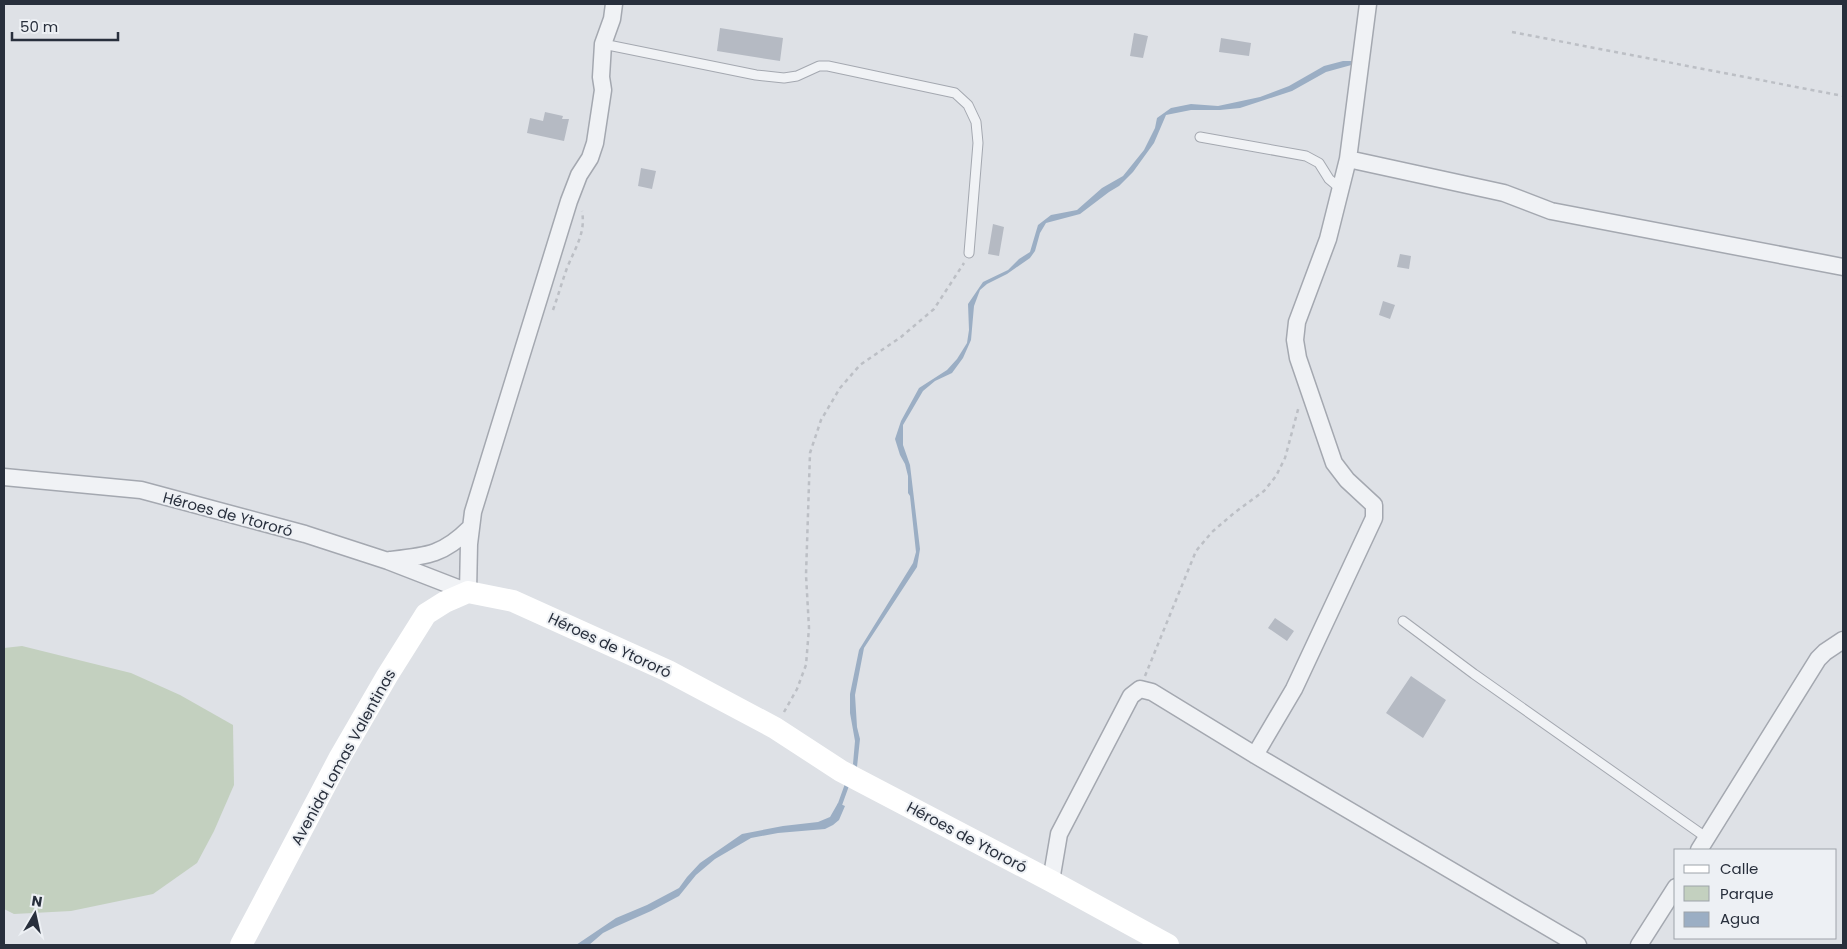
<svg xmlns="http://www.w3.org/2000/svg" width="1847" height="949" viewBox="0 0 1847 949" font-family="Poppins,sans-serif">
<style>
.green{fill:#c3d0bf}
.water{fill:#9baec4}
.lines{fill:none;stroke-linecap:round;stroke-linejoin:round}
.stream{stroke:#9baec4;stroke-width:4.5}
.building{fill:#b5bac3}
.service-casing{stroke:#a4a8b0;stroke-width:11}
.minor-casing{stroke:#a4a8b0;stroke-width:19}
.path{stroke:#bcbfc5;stroke-width:2.5;stroke-dasharray:4 4;stroke-linecap:butt}
.service{stroke:#f0f2f5;stroke-width:9}
.minor{stroke:#f0f2f5;stroke-width:16}
.secondary{stroke:#fff;stroke-width:22}
.labels{text-anchor:middle;dominant-baseline:central;stroke-width:4;stroke-linejoin:round;paint-order:stroke}
.street-label{font-size:15px;fill:#282f3c;stroke:#edf0f4}
</style>
<rect width="100%" height="100%" fill="#dee1e6"/>
<path class="green" d="M 22,646 L 131,673 L 180,695 L 233,725 L 234,785 L 214,831 L 197,863 L 153,894 L 71,911 L 14,914 L 4,909 L 4,648 Z"/>
<path class="water" d="M 1343,61 L 1355,61 L 1355,64 L 1326,72 L 1292,91 L 1240,108 L 1220,110 L 1191,110 L 1166,115 L 1154,143 L 1133,172 L 1119,186 L 1109,192 L 1080,214 L 1046,223 L 1040,233 L 1035,251 L 1030,258 L 1007,274 L 987,284 L 980,290 L 974,306 L 971,340 L 963,358 L 952,373 L 935,381 L 923,391 L 903,425 L 903,445 L 910,465 L 920,549 L 917,567 L 864,648 L 855,695 L 857,727 L 860,739 L 857,767 L 853,764 L 855,741 L 850,713 L 850,694 L 859,650 L 913,563 L 916,552 L 910,496 L 908,493 L 908,476 L 905,464 L 900,455 L 895,439 L 901,421 L 919,388 L 947,370 L 957,359 L 967,343 L 969,330 L 968,304 L 983,282 L 1008,270 L 1019,259 L 1030,252 L 1038,225 L 1051,215 L 1077,210 L 1102,188 L 1123,176 L 1144,150 L 1155,128 L 1157,118 L 1171,108 L 1191,104 L 1218,106 L 1260,97 L 1289,86 L 1324,66 Z
M 838,803 L 845,806 L 839,820 L 833,825 L 825,829 L 778,833 L 751,838 L 715,859 L 696,875 L 679,896 L 651,911 L 615,927 L 603,933 L 589,945 L 576,945 L 616,918 L 647,905 L 679,888 L 687,877 L 700,863 L 742,834 L 783,826 L 818,822 L 830,817 Z"/>
<g class="lines">
<path class="stream" d="M 839,807 L 848,782"/>
</g>
<path class="building" d="M 720,28 L 783,38 L 780,61 L 717,51 Z
M 1134,33 L 1148,36 L 1143,58 L 1130,56 Z
M 1221,38 L 1251,43 L 1249,56 L 1219,52 Z
M 545,112 L 563,116 L 562,119 L 569,119 L 564,141 L 527,133 L 530,118 L 543,121 Z
M 641,168 L 656,171 L 652,189 L 638,186 Z
M 993,224 L 1004,227 L 999,256 L 988,254 Z
M 1400,254 L 1411,256 L 1409,269 L 1397,267 Z
M 1383,301 L 1395,305 L 1390,319 L 1379,315 Z
M 1275,618 L 1294,631 L 1287,641 L 1268,628 Z
M 1411,676 L 1446,700 L 1423,738 L 1386,713 Z"/>
<g class="lines">
<defs>
<path id="service" d="M 603,44 L 756,75 L 784,78 L 797,76 L 819,66 L 828,66 L 955,93 L 968,105 L 976,122 L 978,143 L 969,253
M 1200,137 L 1306,156 L 1319,163 L 1329,179 L 1341,189
M 1403,621 L 1474,674 L 1707,838"/>
<path id="minor" d="M 1348,159 L 1504,193 L 1551,211 L 1843,267
M 4,477 L 141,490 L 305,534 L 388,561 L 468,592 L 469,544 L 473,512 L 569,201 L 579,175 L 590,158 L 595,143 L 603,90 L 601,77 L 603,44 L 612,19 L 614,4
M 390,560 C 427,556 443,555 470,528
M 1255,755 L 1294,689 L 1374,518 L 1374,505 L 1347,480 L 1334,463 L 1298,358 L 1295,340 L 1297,322 L 1328,239 L 1348,159 L 1368,4
M 1699,850 L 1818,659 L 1825,652 L 1843,640
M 1051,881 L 1059,834 L 1131,696 L 1140,689 L 1152,692 L 1255,755 L 1578,945
M 1639,945 L 1676,887"/>
</defs>
<use href="#service" class="service-casing"/>
<use href="#minor" class="minor-casing"/>
<path class="path" d="M 1512,32 L 1843,96
M 553,310 C 558,296 562,282 567,268 C 575,248 586,233 582,211
M 1145,676 L 1196,551 L 1212,532 L 1234,513 L 1264,491 L 1276,476 L 1285,458 L 1299,406
M 784,712 L 797,689 L 806,665 L 809,628 L 806,575 L 810,453 L 821,420 L 840,388 L 860,365 L 901,337 L 934,309 L 964,263"/>
<use href="#service" class="service"/>
<use href="#minor" class="minor"/>
<path class="secondary" d="M 241,945 L 340,757 L 387,676 L 426,614 L 445,602 L 468,592 L 513,601 L 668,671 L 775,728 L 841,771 L 1051,881 L 1168,945"/>
</g>
<g class="labels">
<g class="street-label">
<text transform="translate(228 514) rotate(15)">Héroes de Ytororó</text>
<text transform="translate(610 645) rotate(25)">Héroes de Ytororó</text>
<text transform="translate(343 757) rotate(-61)">Avenida Lomas Valentinas</text>
<text transform="translate(967 837) rotate(28)">Héroes de Ytororó</text>
</g>
</g>
<rect width="1847" height="949" fill="none" stroke="#282f3c" stroke-width="10"/>
<rect x="1674" y="849" width="162" height="90" fill="#edf0f4" stroke="#9ea3aa"/>
<rect x="1684" y="865" width="25" height="8" fill="#ffffff" stroke="#9ea3aa"/>
<text x="1720" y="874" font-size="15" fill="#282f3c">Calle</text>
<rect x="1684" y="886" width="25" height="15" fill="#c3d0bf" stroke="#9ea3aa"/>
<text x="1720" y="899" font-size="15" fill="#282f3c">Parque</text>
<rect x="1684" y="912" width="25" height="15" fill="#9baec4" stroke="#9ea3aa"/>
<text x="1720" y="924" font-size="15" fill="#282f3c">Agua</text>
<g transform="translate(35 914) rotate(9)" stroke="#edf0f4" stroke-width="4" paint-order="stroke">
<path d="M0-4L9 19L0 12L-9 19Z" fill="#282f3c"/>
<text y="-8" font-size="14" font-weight="bold" text-anchor="middle" fill="#282f3c">N</text>
</g>
<path d="M12 32v8h106v-8" fill="none" stroke="#282f3c" stroke-width="2.5"/>
<text x="20" y="32" font-size="15" fill="#282f3c" stroke="#edf0f4" stroke-width="4" paint-order="stroke">50 m</text>
</svg>
